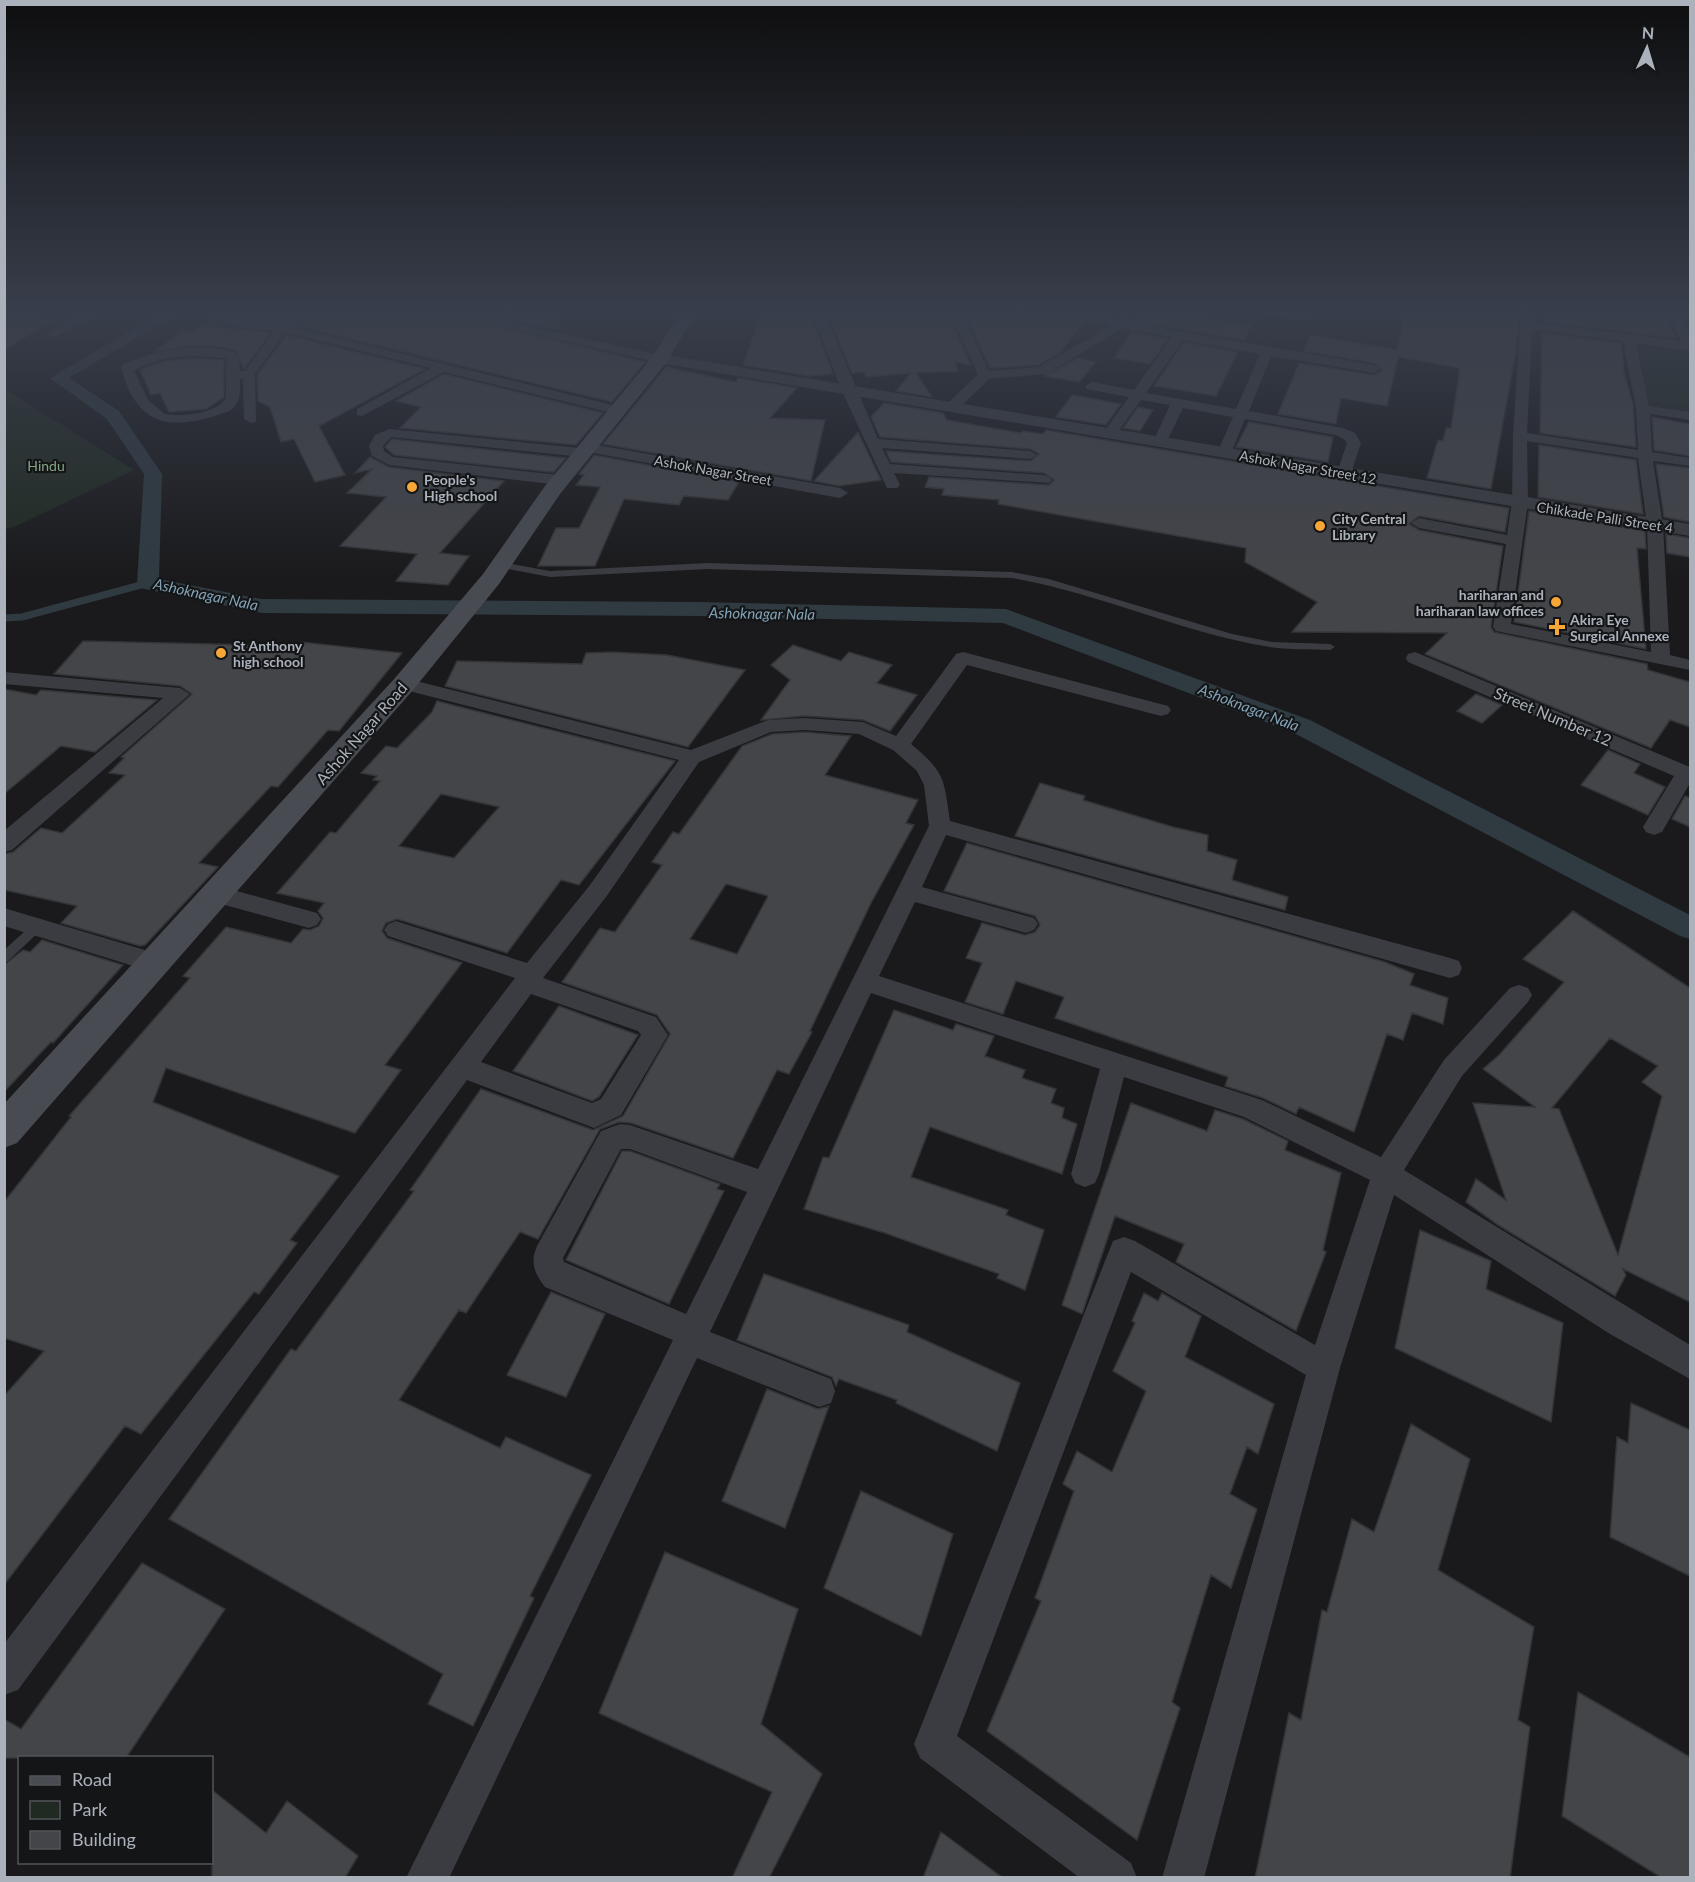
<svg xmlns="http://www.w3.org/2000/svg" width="1695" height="1882" viewBox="0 0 1695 1882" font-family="Lato,sans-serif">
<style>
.green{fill:#212a22}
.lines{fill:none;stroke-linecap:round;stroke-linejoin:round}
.stream{stroke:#2f3a41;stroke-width:7}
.canal{fill:#2f3a41;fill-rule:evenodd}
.building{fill:#444549;stroke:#333438;stroke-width:1.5;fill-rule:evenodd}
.service{fill:#3a3c41;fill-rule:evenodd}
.minor{fill:#3a3c41;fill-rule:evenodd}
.tertiary{fill:#3a3c41;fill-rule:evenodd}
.secondary{fill:#484b51;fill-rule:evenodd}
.poi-dot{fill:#f7a737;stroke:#141517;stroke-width:2}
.labels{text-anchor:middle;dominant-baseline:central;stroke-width:4.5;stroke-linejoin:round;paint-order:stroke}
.far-park-label{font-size:14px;fill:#83a783;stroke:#141517}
.far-street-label{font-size:14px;fill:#acb2bc;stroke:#141517}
.far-poi-label{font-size:14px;font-weight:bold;fill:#acb2bc;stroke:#141517;text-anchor:start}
.far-water-label{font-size:15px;font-style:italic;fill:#83a3b7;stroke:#141517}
.street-label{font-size:16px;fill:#acb2bc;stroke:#141517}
</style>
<rect width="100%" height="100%" fill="#1a1a1c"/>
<path class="green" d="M 1638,344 L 1690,350 L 1690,413 L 1649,407 Z
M 5,390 L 19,398 L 134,470 L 14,527 L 5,529 Z"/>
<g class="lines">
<path class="stream" d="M 4,618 L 22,617 L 148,583"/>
<path class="canal" d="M 163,312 L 181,312 L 69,378 L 119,411 L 162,474 L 159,579 L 261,599 L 699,602 L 1006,609 L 1310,720 L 1690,915 L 1690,939 L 1680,936 L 1292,732 L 1003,623 L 699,616 L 261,613 L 140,588 L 137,583 L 144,474 L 107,419 L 50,378 Z"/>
</g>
<path class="building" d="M 226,312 L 293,312 L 279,322 L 224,315 Z
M 314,312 L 437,312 L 645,362 L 612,402 L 297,326 Z
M 475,312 L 560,312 L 558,330 Z
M 762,312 L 810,312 L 833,374 L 809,376 L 743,365 Z
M 827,312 L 947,312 L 971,365 L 955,362 L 958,371 L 916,373 L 932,397 L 896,391 L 911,373 L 867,377 L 864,372 L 852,373 Z
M 964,312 L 1050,312 L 1084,322 L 1060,353 L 1038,365 L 994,368 L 990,368 Z
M 1405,312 L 1519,312 L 1516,350 L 1491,489 L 1427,478 L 1438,440 L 1443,441 L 1446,428 L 1451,428 L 1460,368 L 1398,357 L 1387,406 L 1341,398 L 1336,424 L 1278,414 L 1299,363 L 1374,375 L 1382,370 L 1374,363 L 1304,351 L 1310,335 L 1397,350 Z
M 1543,312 L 1666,314 L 1675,338 L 1542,321 Z
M 1176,314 L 1252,325 L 1244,340 L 1138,322 L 1143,315 L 1173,320 Z
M 4,316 L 54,320 L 4,350 Z
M 204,324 L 206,325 L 270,333 L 244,369 L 236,351 L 221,347 L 192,346 L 153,352 L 183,331 L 192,332 Z
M 1132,332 L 1168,339 L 1150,364 L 1114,358 Z
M 1542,333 L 1621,343 L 1624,373 L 1633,404 L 1636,447 L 1540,433 Z
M 286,335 L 425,369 L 319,426 L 345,475 L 315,482 L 294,439 L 281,442 L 270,407 L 258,401 L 257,375 Z
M 1184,342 L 1238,352 L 1216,396 L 1154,386 Z
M 192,358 L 224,360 L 224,397 L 206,409 L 169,412 L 160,393 L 151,395 L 140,370 L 164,361 Z
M 1078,358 L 1096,362 L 1079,382 L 1044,376 Z
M 666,367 L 736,382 L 738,378 L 797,388 L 770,418 L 825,420 L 811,481 L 603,444 Z
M 444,374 L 603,413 L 576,445 L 400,428 L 421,407 L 396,401 Z
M 1072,395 L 1121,404 L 1106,425 L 1056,417 Z
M 884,403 L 943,413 L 947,420 L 1021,433 L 1022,431 L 1043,434 L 1046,430 L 1509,508 L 1505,532 L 1419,516 L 1409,524 L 1419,530 L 1503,546 L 1491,627 L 1494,632 L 1647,664 L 1648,670 L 1690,682 L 1690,727 L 1670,720 L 1651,748 L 1425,654 L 1447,633 L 1292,632 L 1317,602 L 1245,562 L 1246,548 L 998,504 L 999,500 L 942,495 L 944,489 L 925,487 L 929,477 L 1049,485 L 1054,480 L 1044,473 L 891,462 L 886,451 L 1030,461 L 1039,454 L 1030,449 L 880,437 L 871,417 Z
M 1138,407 L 1153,410 L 1140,431 L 1123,428 Z
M 1652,417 L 1690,424 L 1690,456 L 1654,450 Z
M 1249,422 L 1333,437 L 1328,462 L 1236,447 Z
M 858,432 L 881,480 L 839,486 L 814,481 Z
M 392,439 L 566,458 L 554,472 L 550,472 L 394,455 L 385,447 Z
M 1539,445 L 1636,460 L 1643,514 L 1538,497 Z
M 594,455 L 739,482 L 728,500 L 684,496 L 679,505 L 624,499 L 595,566 L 538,566 L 556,528 L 579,528 L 600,487 L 576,485 L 584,475 L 579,474 Z
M 370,457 L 389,467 L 504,481 L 440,553 L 469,556 L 448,585 L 396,581 L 417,554 L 340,546 L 386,497 L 347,493 L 372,469 L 355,473 Z
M 1656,464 L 1690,468 L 1690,522 L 1664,517 Z
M 1529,511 L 1645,531 L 1646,549 L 1637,548 L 1646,649 L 1514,622 Z
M 1666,534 L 1690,538 L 1690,557 L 1667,553 Z
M 83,641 L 298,646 L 301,642 L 402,653 L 339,731 L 328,730 L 278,787 L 271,786 L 199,863 L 218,867 L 145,945 L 140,946 L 61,923 L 77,906 L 4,890 L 4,854 L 13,852 L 41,828 L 62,833 L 125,775 L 109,773 L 124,758 L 121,757 L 192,694 L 180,686 L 54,674 Z
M 793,645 L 841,661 L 849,652 L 892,665 L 877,683 L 917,695 L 890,731 L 863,720 L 805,716 L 761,720 L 790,680 L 771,665 Z
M 612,652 L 667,655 L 745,670 L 688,747 L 445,686 L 457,661 L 582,664 L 586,653 Z
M 4,689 L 36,695 L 41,690 L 157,700 L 95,752 L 61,746 L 4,794 Z
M 1476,694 L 1502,705 L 1482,723 L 1457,711 Z
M 437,701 L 675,761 L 579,885 L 561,880 L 507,953 L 397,919 L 386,923 L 382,931 L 387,938 L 462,963 L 385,1065 L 401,1070 L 355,1133 L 166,1068 L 153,1102 L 339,1176 L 290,1240 L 297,1243 L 259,1294 L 254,1292 L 141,1434 L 125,1426 L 4,1585 L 4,1396 L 44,1351 L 4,1338 L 4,1202 L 71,1117 L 69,1116 L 190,978 L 183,976 L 226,927 L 291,943 L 303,929 L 310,930 L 319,926 L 323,918 L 318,911 L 324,903 L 277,893 L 330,832 L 336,833 L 380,781 L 373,780 L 377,776 L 361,773 L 386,746 L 397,748 L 432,712 ZM 441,794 L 499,807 L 454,858 L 399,846 Z
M 805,732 L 851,736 L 825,775 L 918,800 L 906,823 L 914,825 L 871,903 L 810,1031 L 812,1032 L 789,1074 L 777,1070 L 733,1158 L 631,1123 L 619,1122 L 600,1129 L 538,1239 L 520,1232 L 466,1313 L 459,1310 L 399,1400 L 500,1448 L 506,1437 L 591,1475 L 530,1596 L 534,1598 L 473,1726 L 428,1704 L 443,1674 L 169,1519 L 291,1349 L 296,1351 L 414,1191 L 410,1190 L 481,1089 L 593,1130 L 623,1116 L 670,1034 L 657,1015 L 562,982 L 600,928 L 615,932 L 662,865 L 652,862 L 673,832 L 679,834 L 742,746 L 772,734 ZM 726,884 L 768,896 L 737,954 L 690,939 Z
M 1608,750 L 1640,764 L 1634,773 L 1665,787 L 1648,815 L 1581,785 Z
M 1040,783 L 1085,796 L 1083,800 L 1173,827 L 1208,835 L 1207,851 L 1237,860 L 1232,880 L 1288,897 L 1285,910 L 1015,836 Z
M 1685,796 L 1690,798 L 1690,827 L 1672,819 Z
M 967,843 L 1385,962 L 1414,974 L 1410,985 L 1448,998 L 1443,1024 L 1412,1013 L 1403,1040 L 1387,1034 L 1354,1132 L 1299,1107 L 1296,1114 L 1263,1098 L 1225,1086 L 1228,1077 L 1055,1018 L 1064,997 L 1016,981 L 1003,1014 L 965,1002 L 982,963 L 966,958 L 982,923 L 1025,935 L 1035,932 L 1040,925 L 1035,916 L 944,891 Z
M 1573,911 L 1690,988 L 1690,1302 L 1623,1269 L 1626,1275 L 1615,1296 L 1498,1225 L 1466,1202 L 1476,1179 L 1506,1200 L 1473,1103 L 1535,1107 L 1483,1069 L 1499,1055 L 1564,982 L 1523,959 ZM 1610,1038 L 1658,1066 L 1642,1082 L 1662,1096 L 1618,1255 L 1559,1109 L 1552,1108 Z
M 42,940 L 123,965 L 53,1043 L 51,1042 L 4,1092 L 4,965 L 23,950 L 30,952 Z
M 559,1006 L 638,1035 L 599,1097 L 592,1101 L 513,1071 Z
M 894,1010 L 953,1030 L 956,1024 L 994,1036 L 985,1056 L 1025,1070 L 1022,1078 L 1056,1089 L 1051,1103 L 1064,1108 L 1062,1118 L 1077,1124 L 1062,1174 L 930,1127 L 911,1177 L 1008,1210 L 1006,1215 L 1044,1230 L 1025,1290 L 997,1278 L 999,1274 L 885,1233 L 804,1209 L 823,1157 L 829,1158 Z
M 1131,1103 L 1207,1131 L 1215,1110 L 1243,1119 L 1288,1141 L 1285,1150 L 1341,1173 L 1323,1250 L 1326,1252 L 1296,1331 L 1176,1262 L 1184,1244 L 1115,1216 L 1082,1314 L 1062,1305 Z
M 622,1151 L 630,1151 L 720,1184 L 717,1189 L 724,1191 L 669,1304 L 566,1260 Z
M 1420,1230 L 1491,1261 L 1486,1289 L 1563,1323 L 1551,1422 L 1395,1348 Z
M 764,1274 L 909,1325 L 907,1332 L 1020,1383 L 997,1451 L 896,1403 L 897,1400 L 839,1379 L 836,1386 L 832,1377 L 737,1340 Z
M 551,1292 L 605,1314 L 566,1397 L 507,1375 Z
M 1144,1293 L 1158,1301 L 1162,1293 L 1201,1316 L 1185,1357 L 1274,1404 L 1258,1454 L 1247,1447 L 1230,1494 L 1257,1509 L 1231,1588 L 1211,1575 L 1172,1702 L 1180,1708 L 1137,1840 L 987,1731 L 1041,1601 L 1035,1598 L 1074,1491 L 1063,1484 L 1077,1451 L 1112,1472 L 1146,1391 L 1113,1371 L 1135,1323 L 1132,1321 Z
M 767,1389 L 818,1409 L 829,1406 L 785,1528 L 722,1501 Z
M 1631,1403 L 1690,1430 L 1690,1576 L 1610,1537 L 1617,1437 L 1628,1443 Z
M 1411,1424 L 1470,1459 L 1438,1570 L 1534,1627 L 1518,1720 L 1530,1727 L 1510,1878 L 1255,1878 L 1289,1713 L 1301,1720 L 1322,1610 L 1327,1612 L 1352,1519 L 1374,1532 Z
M 861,1491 L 953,1534 L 921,1636 L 824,1588 Z
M 665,1552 L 798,1609 L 761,1724 L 822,1774 L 769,1878 L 732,1878 L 772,1792 L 599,1713 Z
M 142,1563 L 225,1609 L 126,1758 L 4,1758 L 4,1719 L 21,1729 Z
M 1578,1692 L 1690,1757 L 1690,1878 L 1662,1878 L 1562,1816 Z
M 212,1790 L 266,1833 L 287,1801 L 358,1856 L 345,1878 L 212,1878 Z
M 941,1832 L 1003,1878 L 923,1878 Z"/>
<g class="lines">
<path class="service" d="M 501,562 L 550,571 L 708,563 L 1012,572 L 1049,579 L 1232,634 L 1272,642 L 1330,644 L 1335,647 L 1330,650 C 1310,649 1289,650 1270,647 C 1182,633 1100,593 1012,578 L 708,569 L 550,577 L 498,567 L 497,565 Z
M 37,923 L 41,924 L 43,927 L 41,930 L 8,961 L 4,963 L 4,950 L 33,924 Z"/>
<path class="minor" d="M 86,312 L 102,312 L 55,337 L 45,334 Z
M 211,312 L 224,312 L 219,317 L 280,324 L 297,312 L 312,312 L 292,327 L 625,408 L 627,411 L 620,415 L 444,372 L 362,416 L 357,415 L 357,409 L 431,368 L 285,332 L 255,374 L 256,422 L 251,423 L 244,419 L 243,379 L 240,379 C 240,393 241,405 227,412 C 172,431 138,429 121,368 L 122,365 C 156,349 198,343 234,352 L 239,359 L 240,371 L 245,371 L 274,331 L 206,323 L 204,320 ZM 192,356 L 226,358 L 226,398 C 216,414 182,417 165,414 L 148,400 L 134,370 L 163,359 Z
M 439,312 L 463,312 L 660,355 L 666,359 L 660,363 Z
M 812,312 L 824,312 L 878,439 L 1030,451 L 1037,455 L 1030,459 L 882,448 L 890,464 L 1044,475 L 1049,477 L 1052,480 L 1049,483 L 894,473 L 900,485 L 897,488 L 887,488 L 841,389 Z
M 949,312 L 961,312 L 989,371 L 1039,367 L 1110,326 L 1052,312 L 1079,312 L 1119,320 L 1128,316 L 1134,320 L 1132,323 L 1374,365 L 1380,369 L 1374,373 L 1271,356 L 1249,411 L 1343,428 L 1355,433 L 1361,443 L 1351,473 L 1344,477 L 1337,473 L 1347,443 L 1344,439 L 1335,435 L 1245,419 L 1231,453 L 1224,457 L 1217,453 L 1233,417 L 1183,408 L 1165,445 L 1155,445 L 1153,442 L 1170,405 L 1141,400 L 1115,436 L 1105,436 L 1103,433 L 1129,397 L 1087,389 L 1085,386 L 1092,382 L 1134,390 L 1172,337 L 1123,328 L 1047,374 L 989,379 L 957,410 L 947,410 L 947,404 L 978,374 ZM 1183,340 L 1260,354 L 1236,409 L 1146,393 Z
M 1260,312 L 1315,312 L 1302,321 Z
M 1521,312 L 1533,312 L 1532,322 L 1681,341 L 1668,312 L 1680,312 L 1690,335 L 1690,351 L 1636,343 L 1649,406 L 1690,412 L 1690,420 L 1650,414 L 1652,452 L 1690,458 L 1690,466 L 1653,461 L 1663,525 L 1670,655 L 1690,660 L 1690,670 L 1496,631 L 1493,627 L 1506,544 L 1419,528 L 1411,523 L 1419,518 L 1507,535 L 1512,502 L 1513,436 ZM 1532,329 L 1623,341 L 1636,409 L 1638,450 L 1527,433 ZM 1527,441 L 1638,458 L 1647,525 L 1651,652 L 1511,624 L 1528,502 Z
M 389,429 L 580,448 L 581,444 L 586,443 L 840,488 L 848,493 L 840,498 L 588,452 L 587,456 L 582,457 L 391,437 L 383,446 L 384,451 L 393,457 L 560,475 L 568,480 L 560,485 L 389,465 L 372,456 L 369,446 L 375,435 Z
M 963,652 L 1168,706 L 1171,710 L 1168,714 L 1161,716 L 967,665 L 911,744 C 945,772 944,779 950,821 L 1450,958 L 1459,961 L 1462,968 L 1459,975 L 1450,978 L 946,835 L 922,887 L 1034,918 L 1038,924 L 1034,930 L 1026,933 L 915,902 L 879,976 L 1262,1100 L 1381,1157 L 1444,1060 L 1510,988 L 1519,985 L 1528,988 L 1532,995 L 1528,1002 L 1462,1076 L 1404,1170 L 1690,1345 L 1690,1379 L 1610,1334 L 1394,1195 L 1340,1368 L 1204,1878 L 1162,1878 L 1306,1375 L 1131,1272 L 957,1736 L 1131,1863 L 1137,1878 L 1080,1878 L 920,1758 L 914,1744 L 1109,1251 L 1113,1241 L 1124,1237 L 1135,1241 L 1315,1345 L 1370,1180 L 1244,1117 L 1124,1077 L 1099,1174 L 1095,1183 L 1085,1187 L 1075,1183 L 1071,1174 L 1100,1069 L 871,993 L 710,1332 L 831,1379 L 835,1391 L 831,1403 L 819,1407 L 697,1358 L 449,1878 L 406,1878 L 673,1340 L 545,1287 C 534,1273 530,1262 537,1246 L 601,1131 L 620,1124 L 630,1125 L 758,1169 L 929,826 L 924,785 L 917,771 L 893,750 L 859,734 L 805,730 L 771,732 L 699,762 L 606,897 L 543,978 L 656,1017 L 668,1035 L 621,1115 L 594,1128 L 467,1080 L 18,1690 L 4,1695 L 4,1644 L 515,978 L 388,936 L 384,930 L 388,924 L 396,921 L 527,963 L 590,885 L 679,760 L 397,688 L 394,684 L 397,680 L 404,678 L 691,750 L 768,720 L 805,718 L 863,722 L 896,736 L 956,654 ZM 531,994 L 638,1031 L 641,1035 L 601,1099 L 592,1103 L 481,1062 ZM 621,1149 L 630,1149 L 747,1192 L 686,1314 L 564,1262 L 563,1258 Z
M 1415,652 L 1690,767 L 1690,783 L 1662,832 L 1654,835 L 1646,832 L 1643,827 L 1674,776 L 1408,662 L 1406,658 L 1408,654 Z
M 4,672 L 180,688 L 190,694 L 12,850 L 4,852 L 4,831 L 163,698 L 4,684 Z
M 218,886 L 317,913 L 321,919 L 317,925 L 309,928 L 210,901 L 206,895 L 210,889 Z
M 4,908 L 165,956 L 168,963 L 165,970 L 156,973 L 4,926 Z"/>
<path class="tertiary" d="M 1671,312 L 1690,312 L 1690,318 L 1673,315 Z
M 660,354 L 1690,524 L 1690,536 L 654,362 L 652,359 L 654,356 Z"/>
<path class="secondary" d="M 681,312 L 697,312 L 666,363 L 560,494 L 499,584 L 413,690 L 17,1143 L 4,1148 L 4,1104 L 395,678 L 483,574 L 545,486 L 653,356 Z"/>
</g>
<linearGradient id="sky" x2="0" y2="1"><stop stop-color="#0e0e0f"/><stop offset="0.54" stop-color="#383e4b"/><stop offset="1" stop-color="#383e4b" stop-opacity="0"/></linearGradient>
<rect width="1695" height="576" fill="url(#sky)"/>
<g class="poi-dot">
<circle cx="412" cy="487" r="6"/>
<circle cx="1320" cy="526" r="6"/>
<circle cx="1556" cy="602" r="6"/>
<path d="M1554 618h6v6h6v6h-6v6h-6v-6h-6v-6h6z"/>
<circle cx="221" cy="653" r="6"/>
</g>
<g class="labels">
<g class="far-park-label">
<text x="46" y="465">Hindu</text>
</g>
<g class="far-street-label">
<text transform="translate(1308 467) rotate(10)">Ashok Nagar Street 12</text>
<text transform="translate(713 470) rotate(10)">Ashok Nagar Street</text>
<text transform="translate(1605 517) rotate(9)">Chikkade Palli Street 4</text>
</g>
<g class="far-poi-label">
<text x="424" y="479">People's<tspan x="424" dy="16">High school</tspan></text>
<text x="1332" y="518">City Central<tspan x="1332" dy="16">Library</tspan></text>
<text x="1544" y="594" text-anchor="end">hariharan and<tspan x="1544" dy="16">hariharan law offices</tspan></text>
<text x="1570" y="619">Akira Eye<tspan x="1570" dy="16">Surgical Annexe</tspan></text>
<text x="233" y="645">St Anthony<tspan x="233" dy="16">high school</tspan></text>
</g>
<g class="far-water-label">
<text transform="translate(206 594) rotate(12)">Ashoknagar Nala</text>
<text transform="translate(762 613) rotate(1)">Ashoknagar Nala</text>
<text transform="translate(1249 707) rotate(21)">Ashoknagar Nala</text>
</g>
<g class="street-label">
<text transform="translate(1553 716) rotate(23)">Street Number 12</text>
<text transform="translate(361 733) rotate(-49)">Ashok Nagar Road</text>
</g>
</g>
<rect width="1695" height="1882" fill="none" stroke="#acb2bc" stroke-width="12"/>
<rect x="18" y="1756" width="195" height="108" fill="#141517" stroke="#515459" stroke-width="1.5"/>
<rect x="30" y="1776" width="30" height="9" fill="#484b51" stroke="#515459" stroke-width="1.5"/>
<text x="72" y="1786" font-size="18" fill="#acb2bc">Road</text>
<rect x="30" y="1801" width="30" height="18" fill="#212a22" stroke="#515459" stroke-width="1.5"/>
<text x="72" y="1816" font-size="18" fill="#acb2bc">Park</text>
<rect x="30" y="1831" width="30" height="18" fill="#444549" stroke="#515459" stroke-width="1.5"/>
<text x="72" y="1846" font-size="18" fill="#acb2bc">Building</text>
<g transform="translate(1647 48) rotate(4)" stroke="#141517" stroke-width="4.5" paint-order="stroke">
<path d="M0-4.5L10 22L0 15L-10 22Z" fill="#acb2bc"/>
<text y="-9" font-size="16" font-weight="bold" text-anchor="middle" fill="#acb2bc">N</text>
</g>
</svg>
